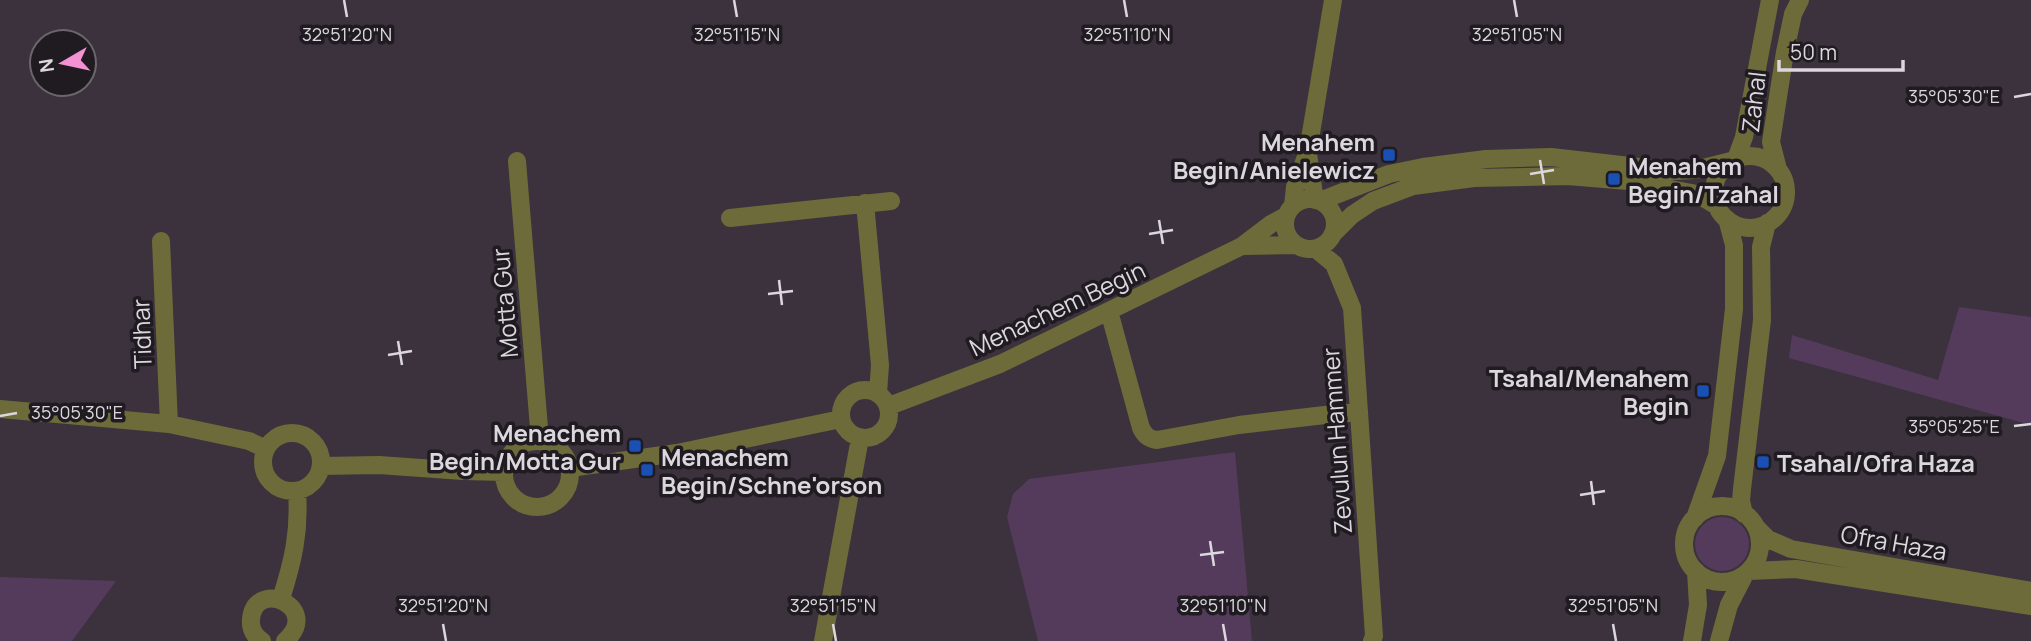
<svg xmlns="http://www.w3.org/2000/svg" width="2031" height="641" viewBox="0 0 2031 641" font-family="Manrope,sans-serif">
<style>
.green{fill:#543b5c}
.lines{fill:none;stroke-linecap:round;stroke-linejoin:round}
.minor{stroke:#6d6b39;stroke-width:18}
.ticks{fill:none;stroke:#dcd7de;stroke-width:2.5}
.transit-dot{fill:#1a4fb4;stroke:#1f1b21;stroke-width:2.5}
.labels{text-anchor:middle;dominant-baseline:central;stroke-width:7;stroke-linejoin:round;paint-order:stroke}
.street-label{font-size:24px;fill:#dcd7de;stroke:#1f1b21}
.poi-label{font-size:24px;font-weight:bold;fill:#dcd7de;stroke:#1f1b21;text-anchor:end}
.ticks-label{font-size:18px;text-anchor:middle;fill:#dcd7de;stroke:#1f1b21;stroke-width:7;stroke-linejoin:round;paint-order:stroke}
</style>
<rect width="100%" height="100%" fill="#3b323d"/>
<path class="green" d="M 1959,307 L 2031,317 L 2031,425 L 1789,358 L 1792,335 L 1938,380 Z
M 1235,452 L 1252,641 L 1038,641 L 1007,517 L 1013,494 L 1029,479 Z
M1695 544a27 27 0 1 1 54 0a27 27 0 1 1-54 0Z
M 0,577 L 116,581 L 72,641 L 0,641 Z"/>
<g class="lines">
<path class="minor" d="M 1308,154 L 1315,200
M1714 192a36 36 0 1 1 72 0a36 36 0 1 1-72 0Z
M 1736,159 L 1744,137 L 1770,0
M 517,161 L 540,440
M 1778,169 L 1771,142 L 1785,52 L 1793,14 L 1800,0
M1285 224a25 25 0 1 1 50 0a25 25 0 1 1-50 0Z
M 1320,201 L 1389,174 L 1423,167 L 1486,159 L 1551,157 L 1674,171 L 1695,170 L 1731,161
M 865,203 L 880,365 L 878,393
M 1293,206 L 1295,187 L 1308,151 L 1333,0
M 730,218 L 891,201
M 1332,235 L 1352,215 L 1373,201 L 1413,186 L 1474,178 L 1568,176 L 1628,181 L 1697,194 L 1717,206
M 161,241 L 169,424
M 1242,246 L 1296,245
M 1316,249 L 1334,264 L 1352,308 L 1374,636 L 1372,641
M 1109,311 L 1141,428 C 1145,436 1149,439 1157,440 L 1239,425 L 1359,411
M841 414a24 24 0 1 1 48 0a24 24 0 1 1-48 0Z
M 889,406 L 1000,364 L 1242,246 L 1271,224 L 1286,216
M 0,409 L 169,424 L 249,441 L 266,449
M263 462a29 29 0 1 1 58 0a29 29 0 1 1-58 0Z
M504 474a33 33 0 1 1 66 0a33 33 0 1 1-66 0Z
M 321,466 L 379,465 L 463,471 L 504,472
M 570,468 L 677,453 L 841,419
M1684 544a38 38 0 1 1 76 0a38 38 0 1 1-76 0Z
M 1744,514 L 1741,501 L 1742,489 L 1762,320 L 1761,247 L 1767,223
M 1695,518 L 1717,456 L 1734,309 L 1734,245 L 1727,219
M 1756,527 L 1768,539 L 1791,549 L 2031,591
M 1749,571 L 1796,569 L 2031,606
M 281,599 C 293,561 300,532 297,491
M 262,641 C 254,636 250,629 251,619 C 255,577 323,608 285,641
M 823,641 L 860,438
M 1692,641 L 1698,605 L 1696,571
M 1719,641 L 1729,605 L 1745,574"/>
</g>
<path class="ticks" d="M 344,0 L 347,17M 734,0 L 737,17M 1124,0 L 1127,17M 1514,0 L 1517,17M 2014,97 L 2031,94M 1540,160 L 1544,184M 1530,174 L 1554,170M 1159,220 L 1163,244M 1149,234 L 1173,230M 779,280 L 782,305M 768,294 L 793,291M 398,341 L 402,365M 388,355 L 412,351M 0,416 L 17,413M 2014,426 L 2031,424M 1591,481 L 1594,505M 1580,495 L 1605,491M 1210,541 L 1214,566M 1200,555 L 1224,552M 443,624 L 446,641M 833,624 L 836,641M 1223,624 L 1226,641M 1613,624 L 1616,641"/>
<g class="transit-dot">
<rect x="1382" y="148" width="14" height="14" rx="3.5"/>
<rect x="1607" y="172" width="14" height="14" rx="3.5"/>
<rect x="1696" y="384" width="14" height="14" rx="3.5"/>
<rect x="628" y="439" width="14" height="14" rx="3.5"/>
<rect x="1756" y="455" width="14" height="14" rx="3.5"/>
<rect x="640" y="463" width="14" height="14" rx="3.5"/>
</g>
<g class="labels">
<g class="street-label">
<text transform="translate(1753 102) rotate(-83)">Zahal</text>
<text transform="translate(504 303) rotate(-95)">Motta Gur</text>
<text transform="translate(1057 308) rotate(-25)">Menachem Begin</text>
<text transform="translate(141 334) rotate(-92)">Tidhar</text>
<text transform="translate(1336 441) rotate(-94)">Zevulun Hammer</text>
<text transform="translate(1894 542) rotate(10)">Ofra Haza</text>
</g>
<g class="poi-label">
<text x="1375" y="141">Menahem<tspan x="1375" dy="28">Begin/Anielewicz</tspan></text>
<text x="1628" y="165" text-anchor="start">Menahem<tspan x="1628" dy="28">Begin/Tzahal</tspan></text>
<text x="1689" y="377">Tsahal/Menahem<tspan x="1689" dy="28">Begin</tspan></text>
<text x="621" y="432">Menachem<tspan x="621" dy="28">Begin/Motta Gur</tspan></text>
<text x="661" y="456" text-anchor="start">Menachem<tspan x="661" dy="28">Begin/Schne'orson</tspan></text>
<text x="1777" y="462" text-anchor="start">Tsahal/Ofra Haza</text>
</g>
</g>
<g class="ticks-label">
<text x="347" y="41">32°51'20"N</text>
<text x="737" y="41">32°51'15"N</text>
<text x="1127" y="41">32°51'10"N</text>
<text x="1517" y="41">32°51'05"N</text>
<text x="1954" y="103">35°05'30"E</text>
<text x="77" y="419">35°05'30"E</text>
<text x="1954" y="433">35°05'25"E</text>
<text x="443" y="612">32°51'20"N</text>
<text x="833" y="612">32°51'15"N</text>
<text x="1223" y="612">32°51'10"N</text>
<text x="1613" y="612">32°51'05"N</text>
</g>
<g transform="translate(63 63) rotate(261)"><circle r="33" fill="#1f1b21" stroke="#6b666d" stroke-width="2"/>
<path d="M0-5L12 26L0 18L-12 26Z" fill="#f491d3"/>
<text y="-10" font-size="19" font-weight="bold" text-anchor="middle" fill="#dcd7de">N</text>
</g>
<path d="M1779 60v10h124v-10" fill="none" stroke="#dcd7de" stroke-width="3.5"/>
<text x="1790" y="60" font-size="21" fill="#dcd7de" stroke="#1f1b21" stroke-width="5" paint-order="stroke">50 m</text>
</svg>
